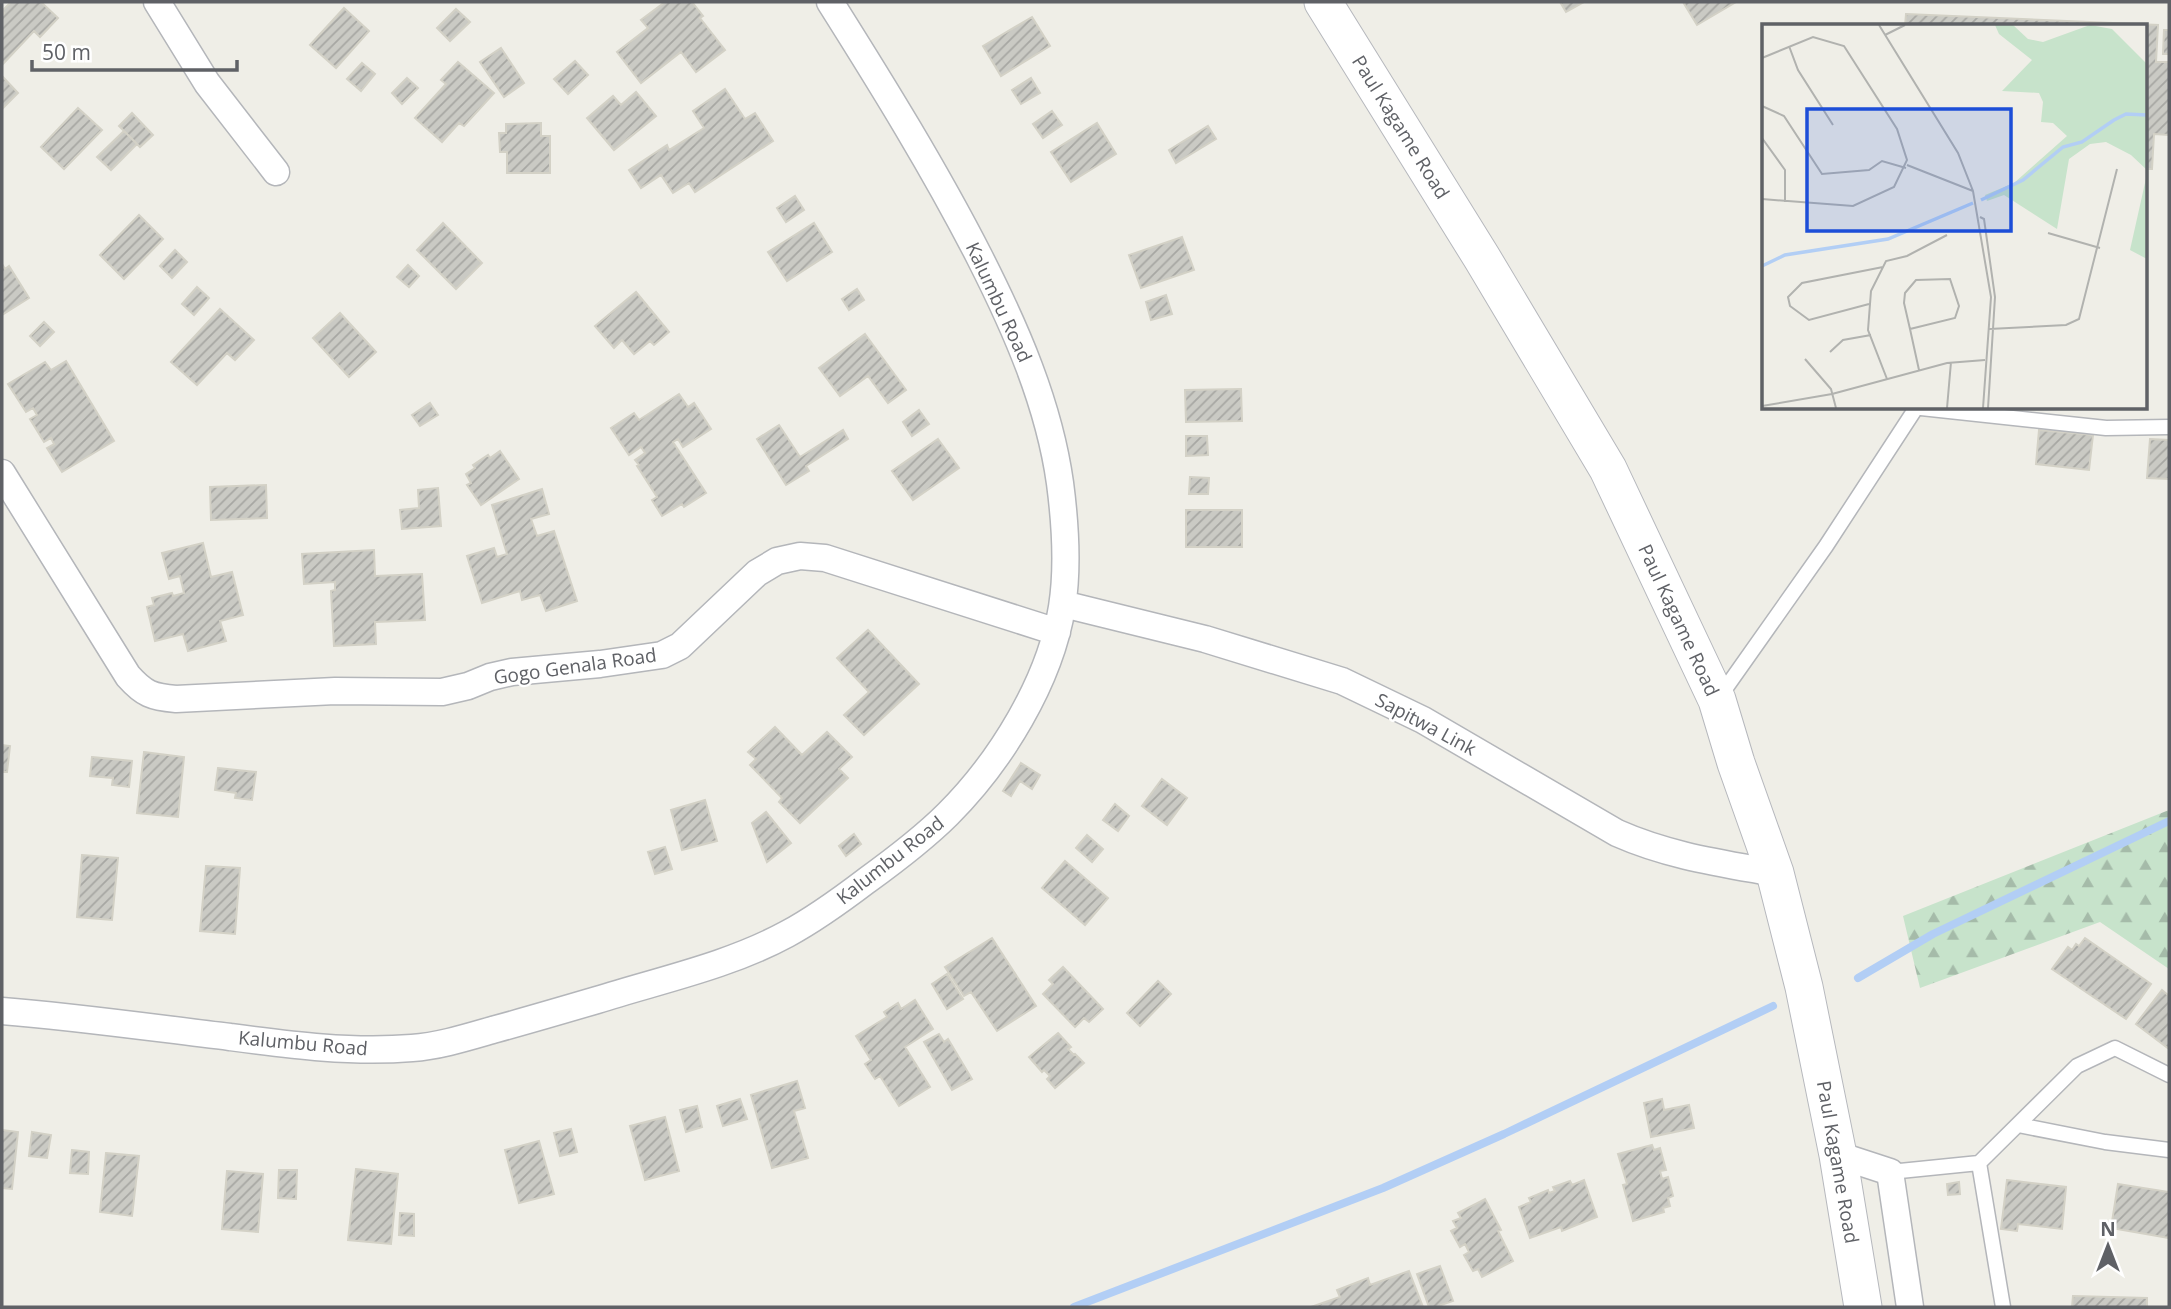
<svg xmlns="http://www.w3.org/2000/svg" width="2171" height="1309" viewBox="0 0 2171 1309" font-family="'Open Sans',sans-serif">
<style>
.forest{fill:url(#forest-firs)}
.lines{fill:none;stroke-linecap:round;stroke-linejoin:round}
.stream{stroke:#b2cef5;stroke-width:8}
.building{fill:url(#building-hatch);stroke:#d3d1c6;stroke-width:2}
.lane-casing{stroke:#b4b6ba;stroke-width:17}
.street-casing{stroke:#b4b6ba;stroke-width:29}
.secondary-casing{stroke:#b6b8bd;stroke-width:39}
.lane{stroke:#fff;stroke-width:14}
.street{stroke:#fff;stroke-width:26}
.secondary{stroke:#fff;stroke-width:37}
.labels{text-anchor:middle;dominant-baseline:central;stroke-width:5;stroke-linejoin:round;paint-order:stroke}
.street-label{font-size:19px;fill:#5f6166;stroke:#fff}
.inset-river{fill:none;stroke:#b2cef5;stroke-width:3.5}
.inset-road{fill:none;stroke:#b1b2af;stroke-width:2}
.view{fill:#1d4ed8;fill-opacity:0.15;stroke:#1d4ed8;stroke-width:3.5}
.inset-edge{fill:none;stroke:#5f6166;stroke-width:3.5}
</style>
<defs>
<pattern id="forest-firs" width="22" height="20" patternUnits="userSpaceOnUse" patternTransform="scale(1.75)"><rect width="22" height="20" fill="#c7e3cb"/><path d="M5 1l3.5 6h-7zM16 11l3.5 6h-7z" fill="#a5bba9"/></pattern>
<pattern id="building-hatch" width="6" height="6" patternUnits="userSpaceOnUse" patternTransform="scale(1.75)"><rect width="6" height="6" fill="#cacac4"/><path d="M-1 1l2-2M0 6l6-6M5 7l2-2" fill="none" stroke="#a7a7a3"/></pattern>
</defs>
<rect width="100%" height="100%" fill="#efeee7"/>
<path class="forest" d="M 2169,810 L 2169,969 L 2100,922 L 1920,988 L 1903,916 Z"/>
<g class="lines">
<path class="stream" d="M 1858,978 L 1933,934 L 2169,821
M 1074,1307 L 1383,1188 L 1504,1134 L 1773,1006"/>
</g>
<path class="building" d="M 11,2 L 41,2 L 58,18 L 40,37 L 34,31 L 2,65 L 2,16 L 4,13 L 2,11 Z
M 665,2 L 692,2 L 703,16 L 700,18 L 725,50 L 696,72 L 681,52 L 641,83 L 617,52 L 648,28 L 641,20 Z
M 1560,2 L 1584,2 L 1566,12 Z
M 1683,2 L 1736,2 L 1697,25 Z
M 344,8 L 369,31 L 336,68 L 310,45 Z
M 456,9 L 470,22 L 450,41 L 437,28 Z
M 1906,14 L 2158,25 L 2156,62 L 2169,62 L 2169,135 L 2154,134 L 2152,169 L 2145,169 L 2145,26 L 1905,26 Z
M 1032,17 L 1050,46 L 1001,76 L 983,46 Z
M 2164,30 L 2169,30 L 2169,54 L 2163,54 Z
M 501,48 L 524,83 L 504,97 L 480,62 Z
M 575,61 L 588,75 L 568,94 L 554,79 Z
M 458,62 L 494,93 L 464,126 L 459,123 L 442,142 L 415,118 L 446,84 L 441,80 Z
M 362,63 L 375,74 L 361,91 L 347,79 Z
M 2,76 L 18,93 L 2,109 Z
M 407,78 L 418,88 L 402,104 L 392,93 Z
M 1031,78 L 1040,93 L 1021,104 L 1012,90 Z
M 725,89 L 745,119 L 755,113 L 773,141 L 695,192 L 689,183 L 673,193 L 661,175 L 641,188 L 629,170 L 667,145 L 669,150 L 704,128 L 693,111 Z
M 636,92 L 656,116 L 614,150 L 587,118 L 613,96 L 621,105 Z
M 78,108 L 102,130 L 64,169 L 41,147 Z
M 1052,111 L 1062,125 L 1043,138 L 1033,124 Z
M 132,113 L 153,135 L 140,147 L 119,126 Z
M 541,123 L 541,136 L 550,136 L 550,173 L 507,173 L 507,152 L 500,152 L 499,133 L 506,133 L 506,124 Z
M 1097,123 L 1116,154 L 1071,182 L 1051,152 Z
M 1208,126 L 1216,139 L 1176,163 L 1169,150 Z
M 124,131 L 137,144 L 111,170 L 97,157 Z
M 795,196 L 804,210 L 786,222 L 777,208 Z
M 139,215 L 163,239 L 124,279 L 100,255 Z
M 443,223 L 482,263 L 456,289 L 417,250 Z
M 814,223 L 832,252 L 787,281 L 768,252 Z
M 1182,237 L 1194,270 L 1141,288 L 1129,255 Z
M 175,250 L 187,262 L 172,278 L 160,266 Z
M 2,264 L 5,269 L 9,266 L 29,298 L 2,315 Z
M 408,265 L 419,276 L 409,287 L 397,277 Z
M 197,287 L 209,298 L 194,315 L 182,304 Z
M 857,289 L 864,300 L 849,310 L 842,299 Z
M 636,292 L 669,332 L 654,345 L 650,341 L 634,354 L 622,340 L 614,348 L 595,326 Z
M 1166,295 L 1172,314 L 1151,320 L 1146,302 Z
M 220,309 L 254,340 L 235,360 L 227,353 L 197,385 L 171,362 Z
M 340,313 L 376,352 L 349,377 L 313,338 Z
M 44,322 L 54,332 L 40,346 L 30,336 Z
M 865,334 L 906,390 L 888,403 L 868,376 L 840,396 L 819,368 Z
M 66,361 L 114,441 L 62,472 L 47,448 L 54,444 L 51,438 L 44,442 L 30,419 L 37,415 L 33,408 L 26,412 L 8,384 L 45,362 L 51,370 Z
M 1241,389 L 1242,421 L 1186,422 L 1185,390 Z
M 679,394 L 688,407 L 694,403 L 711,429 L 683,447 L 678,439 L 673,442 L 706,493 L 684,507 L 682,504 L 662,516 L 652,500 L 657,497 L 637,466 L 639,465 L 635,460 L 645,453 L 641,447 L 629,455 L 611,428 L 634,413 L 639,420 Z
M 430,403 L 438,415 L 420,426 L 412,415 Z
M 919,410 L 929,424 L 912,436 L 903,422 Z
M 779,425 L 800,457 L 843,430 L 848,439 L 806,466 L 809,471 L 786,485 L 757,439 Z
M 2039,430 L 2093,435 L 2089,470 L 2036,464 Z
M 1186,436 L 1207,436 L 1208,455 L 1186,456 Z
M 938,439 L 959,468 L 913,500 L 892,471 Z
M 2150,439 L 2169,440 L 2169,479 L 2147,478 Z
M 500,451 L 519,479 L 481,505 L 467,485 L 471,483 L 466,474 L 475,468 L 473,465 L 488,455 L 490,458 Z
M 1190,477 L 1209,478 L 1208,494 L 1189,494 Z
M 266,485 L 267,518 L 211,520 L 210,487 Z
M 438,488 L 441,526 L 402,529 L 400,510 L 419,508 L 418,490 Z
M 542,489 L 549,514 L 531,519 L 537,536 L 554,531 L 577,601 L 546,611 L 540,595 L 522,600 L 520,591 L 482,603 L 467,556 L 494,548 L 497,557 L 507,554 L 492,505 Z
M 1186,510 L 1242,510 L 1242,547 L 1186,547 Z
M 203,543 L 211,577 L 232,572 L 243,615 L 220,621 L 226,641 L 188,651 L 183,634 L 155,641 L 147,607 L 154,605 L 152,598 L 172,593 L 173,596 L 184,593 L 180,576 L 169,579 L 162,553 Z
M 374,550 L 375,576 L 422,574 L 425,620 L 375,622 L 376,644 L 334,646 L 331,591 L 335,590 L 335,582 L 304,584 L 302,554 Z
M 868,630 L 919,684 L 864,735 L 844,715 L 869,692 L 837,658 Z
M 775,727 L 802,755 L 827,732 L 852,757 L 839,769 L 848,778 L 800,823 L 779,802 L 782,798 L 750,765 L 756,759 L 748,752 Z
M 2,745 L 10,746 L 7,772 L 2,772 Z
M 144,752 L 184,757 L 178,817 L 137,813 Z
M 92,757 L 132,761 L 129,787 L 112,785 L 113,778 L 90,776 Z
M 1021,763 L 1040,775 L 1032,789 L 1020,781 L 1011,796 L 1003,791 Z
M 218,768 L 256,772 L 252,800 L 235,798 L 236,793 L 215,790 Z
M 1162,779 L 1187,798 L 1167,825 L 1142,806 Z
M 705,800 L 717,841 L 682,850 L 671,810 Z
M 1115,804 L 1129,816 L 1118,831 L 1103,820 Z
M 766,812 L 791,843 L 767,862 L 752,823 Z
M 854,834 L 861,844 L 846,856 L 839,846 Z
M 1087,835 L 1103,849 L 1092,862 L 1076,848 Z
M 665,847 L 672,869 L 655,874 L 648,852 Z
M 82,855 L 118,858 L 112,920 L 77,917 Z
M 1065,861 L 1108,898 L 1085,925 L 1042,888 Z
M 206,866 L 240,868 L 235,934 L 200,931 Z
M 992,938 L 1036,1006 L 997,1031 L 971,992 L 964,996 L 945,967 Z
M 2085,938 L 2151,984 L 2126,1019 L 2052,969 L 2068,947 L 2072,950 L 2076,944 L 2079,946 Z
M 1063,967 L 1103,1009 L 1089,1022 L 1084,1018 L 1075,1027 L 1043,994 L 1053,984 L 1049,980 Z
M 947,974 L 963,999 L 947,1009 L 932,984 Z
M 1158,981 L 1171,994 L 1140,1026 L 1127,1013 Z
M 2162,990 L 2169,996 L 2169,1049 L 2136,1024 Z
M 915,1000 L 933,1029 L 905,1047 L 930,1087 L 899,1106 L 880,1076 L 875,1079 L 865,1064 L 871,1060 L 856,1036 L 887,1017 L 884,1012 L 898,1003 L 901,1009 Z
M 1058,1033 L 1071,1047 L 1068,1049 L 1074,1055 L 1075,1054 L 1084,1063 L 1055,1088 L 1047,1079 L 1050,1076 L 1044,1070 L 1042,1072 L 1029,1057 Z
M 939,1034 L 944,1042 L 948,1039 L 972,1079 L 952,1090 L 924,1042 Z
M 797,1081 L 805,1108 L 794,1111 L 808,1158 L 772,1168 L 751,1095 Z
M 740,1099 L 747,1119 L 723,1126 L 717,1106 Z
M 1662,1099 L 1664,1110 L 1689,1105 L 1694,1128 L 1651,1137 L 1644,1103 Z
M 697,1106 L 702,1127 L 686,1132 L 680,1110 Z
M 665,1117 L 679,1171 L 645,1180 L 630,1126 Z
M 571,1129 L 577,1152 L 560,1156 L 554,1133 Z
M 2,1130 L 18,1132 L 12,1189 L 2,1188 Z
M 32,1132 L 51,1135 L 47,1158 L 29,1156 Z
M 539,1141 L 554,1194 L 519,1203 L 505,1150 Z
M 1652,1145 L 1654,1150 L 1660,1148 L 1666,1170 L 1660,1171 L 1662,1179 L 1668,1177 L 1673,1196 L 1668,1198 L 1670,1206 L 1663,1208 L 1664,1212 L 1633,1221 L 1623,1185 L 1627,1184 L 1618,1154 Z
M 72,1150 L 89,1152 L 88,1174 L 70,1173 Z
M 106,1153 L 139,1156 L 132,1216 L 100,1212 Z
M 356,1169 L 398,1174 L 391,1244 L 348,1240 Z
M 279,1170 L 297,1170 L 296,1199 L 278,1198 Z
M 227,1171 L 263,1174 L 258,1232 L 222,1229 Z
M 1584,1180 L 1597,1217 L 1562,1231 L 1561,1227 L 1530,1238 L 1519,1207 L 1531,1202 L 1529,1198 L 1548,1190 L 1549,1193 L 1555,1191 L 1553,1187 L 1570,1181 L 1572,1185 Z
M 2007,1180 L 2066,1187 L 2062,1229 L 2018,1224 L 2017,1231 L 2001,1229 Z
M 1959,1182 L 1960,1194 L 1948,1195 L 1947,1184 Z
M 2118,1184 L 2169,1192 L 2169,1238 L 2111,1228 Z
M 1485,1199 L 1501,1230 L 1498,1231 L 1513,1261 L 1482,1277 L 1478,1269 L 1473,1271 L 1464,1255 L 1469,1252 L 1465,1244 L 1460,1247 L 1451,1231 L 1457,1228 L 1453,1221 L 1461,1218 L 1458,1213 Z
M 400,1213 L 414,1214 L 414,1236 L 399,1235 Z
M 1440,1266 L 1453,1301 L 1441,1305 L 1442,1307 L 1429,1307 L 1417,1274 Z
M 1409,1271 L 1423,1307 L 1311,1307 L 1340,1297 L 1337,1290 L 1368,1278 L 1370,1285 Z
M 2073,1296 L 2147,1298 L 2147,1307 L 2072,1307 Z"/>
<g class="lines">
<defs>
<path id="lane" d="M 1921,408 L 2106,428 L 2169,427
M 1718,699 L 1826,546 L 1916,408
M 2018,1125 L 2105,1142 L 2169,1150
M 1979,1163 L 2003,1307
M 1890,1172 L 1979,1163 L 2077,1066 L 2115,1048 L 2169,1075"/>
<path id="street" d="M 157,2 L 207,83 L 276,172
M 2,473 L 128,676 C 144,694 152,697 176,699 L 335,691 L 442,692 L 468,686 L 490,677 L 512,672 L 600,664 L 662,655 L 680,646 L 757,573 L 777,561 L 800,556 L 825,558 L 1057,632
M 1063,604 L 1205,639 L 1342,681 L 1423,720 L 1617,833 C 1669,856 1720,863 1775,873
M 2,1011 C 78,1017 154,1028 230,1037 C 291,1045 351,1053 412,1048 C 440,1046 468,1037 496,1029 C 529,1020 563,1010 597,1000 C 660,980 728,966 787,934 C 815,919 841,900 866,881 C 895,860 923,839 948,814 C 1000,762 1050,682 1062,607 C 1068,569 1065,521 1060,483 C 1049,404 1016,329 980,258 C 935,170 883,86 830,2
M 1838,1155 L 1890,1172 L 1910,1307"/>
<path id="secondary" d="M 1323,2 L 1482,258 L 1608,469 L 1717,700 L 1736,763 L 1775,873 L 1804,987 L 1838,1155 L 1863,1307"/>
</defs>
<use href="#lane" class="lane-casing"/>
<use href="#street" class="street-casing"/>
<use href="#secondary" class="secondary-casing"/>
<use href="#lane" class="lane"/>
<use href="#street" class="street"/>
<use href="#secondary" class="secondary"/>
</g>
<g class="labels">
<g class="street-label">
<text transform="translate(1401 127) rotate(58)">Paul Kagame Road</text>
<text transform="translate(999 302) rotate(65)">Kalumbu Road</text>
<text transform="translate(1679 620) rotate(65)">Paul Kagame Road</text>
<text transform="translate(575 666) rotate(-8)">Gogo Genala Road</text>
<text transform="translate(1426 724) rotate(28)">Sapitwa Link</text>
<text transform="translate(890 860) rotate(-38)">Kalumbu Road</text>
<text transform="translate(303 1043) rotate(5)">Kalumbu Road</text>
<text transform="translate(1838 1162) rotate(80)">Paul Kagame Road</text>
</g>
</g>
<g transform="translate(1762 24)">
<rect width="385" height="385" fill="#efeee7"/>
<path d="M 233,1 L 251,1 L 266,15 L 281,18 L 328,1 L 350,5 L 385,40 L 385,146 L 369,131 L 344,118 L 328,120 L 307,135 L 295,205 L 242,171 L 225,177 L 223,171 L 252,159 L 305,112 L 291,99 L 279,98 L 281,78 L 277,69 L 240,67 L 270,36 L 237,10 ZM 385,150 L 385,235 L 368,226 Z" fill="#c7e3cb"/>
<path class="inset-river" d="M 219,176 L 261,156 L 301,123 L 320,118 L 352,96 L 364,90 L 385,91M 0,242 L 23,231 L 126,215 L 211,179"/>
<path class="inset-road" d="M 117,1 L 196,129 L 211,167 L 229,273 L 221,384M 123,11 L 143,1M 27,22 L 36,46 L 71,101M 0,34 L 51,13 L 82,22 L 135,105 L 145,136 L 132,163 L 91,182 L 0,175M 0,82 L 22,92 L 60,150 L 107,146 L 120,137 L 144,144M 0,114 L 23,146 L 23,178M 145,141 L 211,167M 218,193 L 222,195 L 233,273 L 226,384M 286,209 L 338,224M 107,280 L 47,296 L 28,282 L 26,273 L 40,259 L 121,243M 148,305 L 193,294 L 197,282 L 188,255 L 154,256 L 143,269 L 142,279 L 148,305 L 157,346M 227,305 L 304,301 L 317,295 L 355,145M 68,328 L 81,316 L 109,311M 43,335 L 69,365 L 74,384M 125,355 L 106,306 L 109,267 L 124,237 L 145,232 L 185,211M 0,382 L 70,370 L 185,339 L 223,336M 185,384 L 189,338"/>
<path class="view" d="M 45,85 L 249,85 L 249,207 L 45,207 Z"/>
<rect width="385" height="385" class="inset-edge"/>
</g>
<rect width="2171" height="1309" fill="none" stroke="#5f6166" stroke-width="7"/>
<g transform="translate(2108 1246)" stroke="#ffffff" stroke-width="5" paint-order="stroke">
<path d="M0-5L12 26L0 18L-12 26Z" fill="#5f6166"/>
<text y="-10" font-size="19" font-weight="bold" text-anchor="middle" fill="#5f6166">N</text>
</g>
<path d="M32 60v10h205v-10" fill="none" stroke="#5f6166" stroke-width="3.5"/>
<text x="42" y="60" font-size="21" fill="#5f6166" stroke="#ffffff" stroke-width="5" paint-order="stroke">50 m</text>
</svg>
